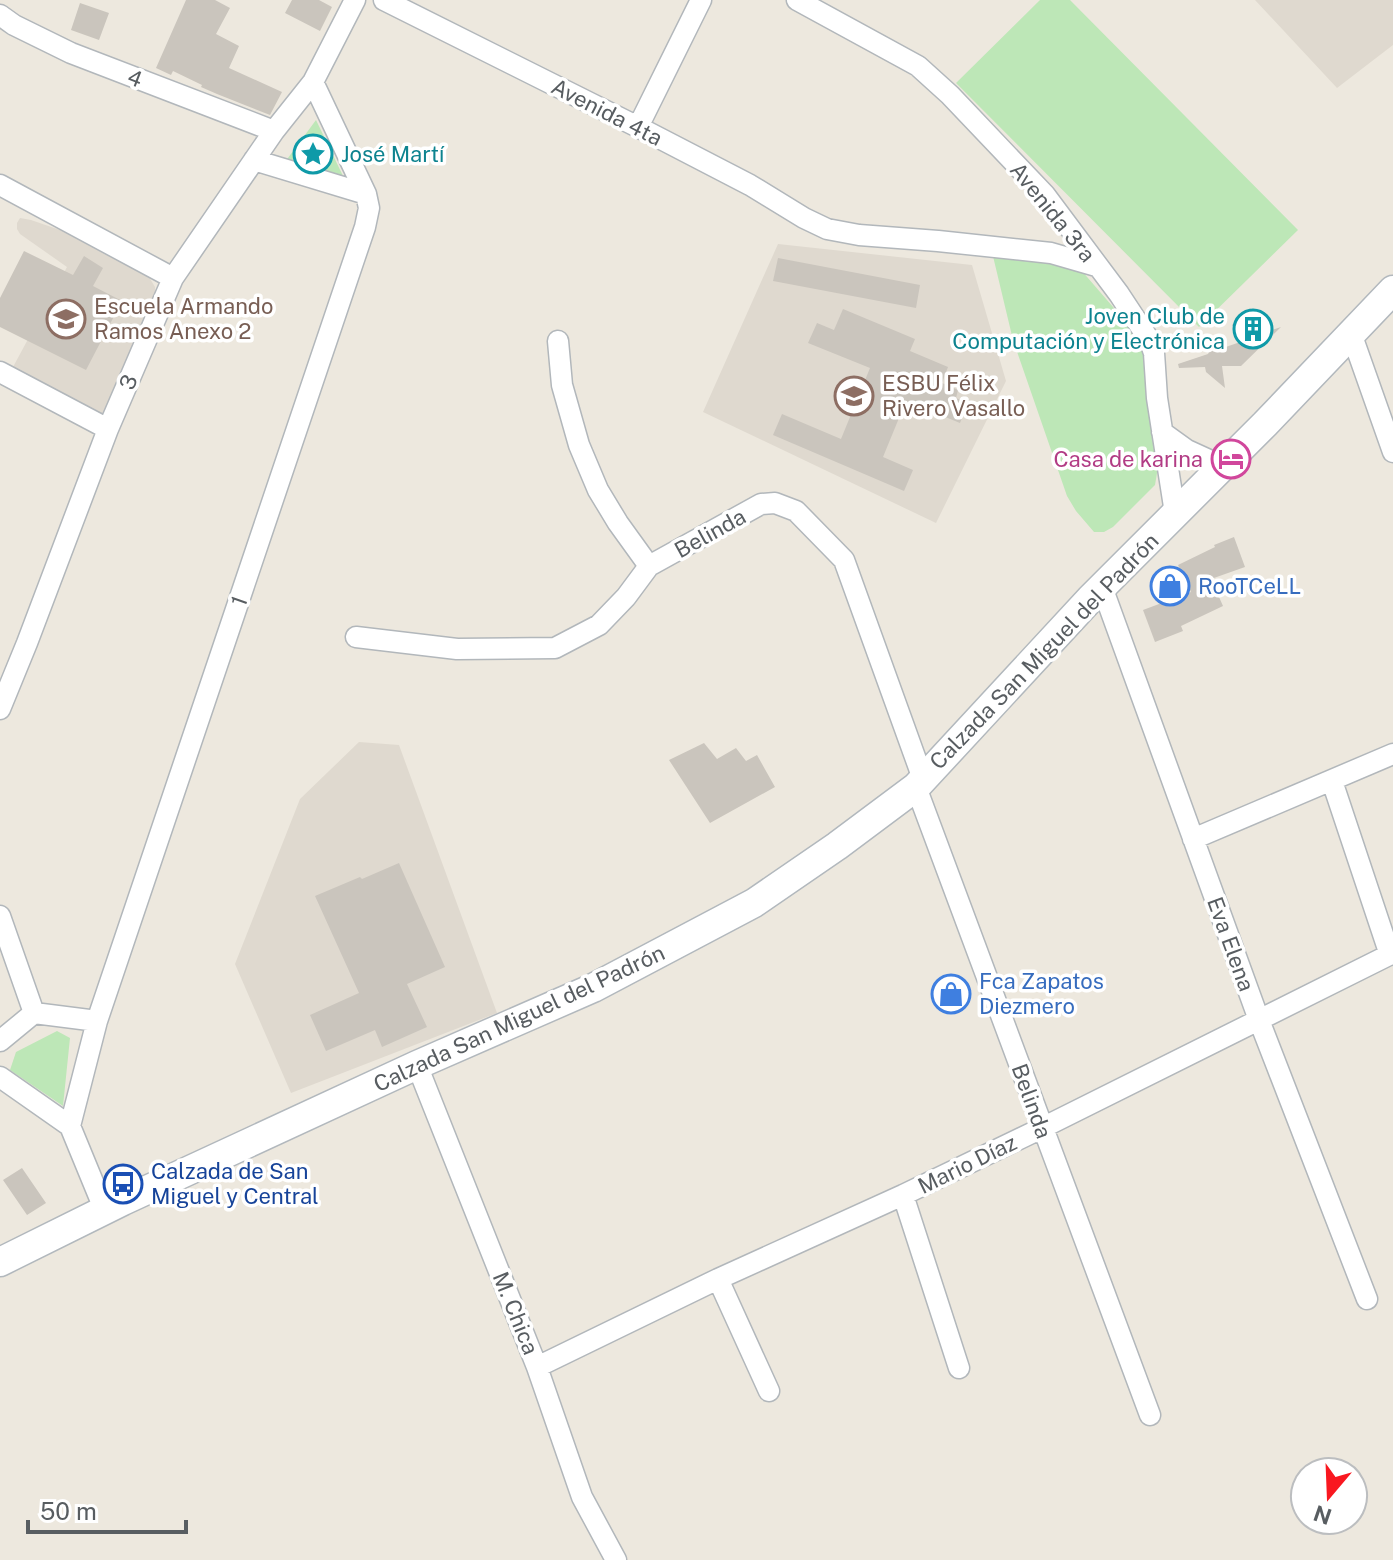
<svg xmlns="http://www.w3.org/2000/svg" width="1393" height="1560" viewBox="0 0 1393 1560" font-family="'Public Sans',sans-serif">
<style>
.education{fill:#dfd9cf}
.green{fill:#bde7b7}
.building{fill:#cac5bd}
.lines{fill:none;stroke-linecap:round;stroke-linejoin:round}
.minor-casing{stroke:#b2b7bb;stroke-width:23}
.secondary-casing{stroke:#b2b8bd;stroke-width:31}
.minor{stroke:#fff;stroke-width:20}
.secondary{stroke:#fff;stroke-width:28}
.labels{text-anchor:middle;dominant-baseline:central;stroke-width:7;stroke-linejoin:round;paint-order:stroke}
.street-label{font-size:22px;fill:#585d61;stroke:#fff}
.culture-label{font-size:22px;fill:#0d838f;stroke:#fff;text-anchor:start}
.education-label{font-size:22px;fill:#785e54;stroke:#fff;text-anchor:start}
.hotel-label{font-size:22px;fill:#b23c85;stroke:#fff;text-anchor:end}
.shop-label{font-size:22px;fill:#366cbe;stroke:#fff;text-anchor:start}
.transit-label{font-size:22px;fill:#164399;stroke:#fff;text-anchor:start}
</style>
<rect width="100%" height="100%" fill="#ede8de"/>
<path class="education" d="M 1255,0 L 1393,0 L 1393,45 L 1337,88 Z
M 20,218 L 31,220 L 89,240 L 149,277 L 155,287 L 155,295 L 110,413 L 101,420 L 13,367 L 67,267 L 20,234 L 17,229 L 17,223 Z
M 778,244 L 972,265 L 1006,381 L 936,523 L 703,412 Z
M 359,742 L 399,745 L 497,1013 L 291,1093 L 235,964 L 300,799 Z"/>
<path class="green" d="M 1040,0 L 1070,0 L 1298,230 L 1199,327 L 956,83 Z
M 316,120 L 344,178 L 285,162 Z
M 992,252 L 1075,263 L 1145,344 L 1160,455 L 1155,485 L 1113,527 L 1104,532 L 1094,532 L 1076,511 L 1067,496 L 1013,340 Z
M 57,1031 L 70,1038 L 63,1106 L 10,1070 L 16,1052 Z"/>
<path class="building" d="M 186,0 L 215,0 L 230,8 L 216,34 L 239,46 L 229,68 L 282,92 L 270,115 L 217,94 L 201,87 L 202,85 L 173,71 L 171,75 L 156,68 Z
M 292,0 L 319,0 L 332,7 L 320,31 L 285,13 Z
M 80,3 L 109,13 L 99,40 L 71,30 Z
M 24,251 L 73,275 L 84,256 L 103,268 L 93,286 L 122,301 L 86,370 L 0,327 L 0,298 Z
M 778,258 L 920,285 L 916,308 L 773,281 Z
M 1250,308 L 1272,330 L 1281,327 L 1241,366 L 1222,366 L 1225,388 L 1206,372 L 1205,367 L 1179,368 L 1178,364 L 1208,354 L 1218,335 L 1220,349 L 1246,340 L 1232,325 Z
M 843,309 L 915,339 L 910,351 L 948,367 L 942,383 L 958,390 L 956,398 L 968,403 L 960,423 L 906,401 L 883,457 L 913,470 L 904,491 L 773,435 L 782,414 L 841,439 L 870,368 L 808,343 L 817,323 L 834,330 Z
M 1234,537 L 1245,567 L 1211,579 L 1223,606 L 1181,626 L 1183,631 L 1155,642 L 1143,610 L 1191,592 L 1178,565 L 1215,547 L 1214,545 Z
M 704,743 L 717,759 L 736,748 L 746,761 L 757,755 L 775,787 L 710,823 L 669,760 Z
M 399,863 L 445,967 L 407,984 L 427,1027 L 382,1047 L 375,1030 L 326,1051 L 310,1015 L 359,993 L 315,896 L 360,877 L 362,879 Z
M 22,1168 L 46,1203 L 27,1215 L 3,1180 Z"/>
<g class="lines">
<defs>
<path id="minor" d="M 384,0 L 638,127 L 750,185 L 804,218 L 827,229 L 859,235 L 938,241 L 1051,253 L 1096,266
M 797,0 L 918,66 L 950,95 L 1045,195 L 1119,294 L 1150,341 L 1154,353 L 1157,398 L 1175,513
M 0,15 L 14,25 L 71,53 L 274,131
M 638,127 L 701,0
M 254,160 L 366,194
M 0,185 L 173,278
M 1351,333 L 1393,452
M 558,341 L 562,385 L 579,445 L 598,490 L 618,523 L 649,566
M 0,372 L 108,429
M 1162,432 L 1187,450 L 1222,466
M 1102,587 L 1259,1020 L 1367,1299
M 356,637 L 457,649 L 555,648 L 599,625 L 626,597 L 649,566 L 761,504 L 775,503 L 796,511 L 844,560 L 923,779
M 0,709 L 27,643 L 108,429 L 173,278 L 274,131 L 313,82 L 355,0
M 1332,781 L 1390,955
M 916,787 L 1150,1415
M 1193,839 L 1393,754
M 0,916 L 34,1013
M 0,1041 L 34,1013 L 97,1021
M 417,1065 L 537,1367 L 582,1497 L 616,1560
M 0,1077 L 70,1126 L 105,1211
M 70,1126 L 97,1021 L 365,227 L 369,208 L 366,194 L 313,82
M 903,1195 L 959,1368
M 718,1279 L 769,1391
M 537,1367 L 718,1279 L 903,1195 L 1042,1128 L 1393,953"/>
<path id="secondary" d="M 0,1262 L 123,1201 L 417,1065 L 593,988 L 754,903 L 837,846 L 916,787 L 1090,599 L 1265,424 L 1393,290"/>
</defs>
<use href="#minor" class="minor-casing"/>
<use href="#secondary" class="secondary-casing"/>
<use href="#minor" class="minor"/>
<use href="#secondary" class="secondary"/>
</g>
<defs>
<symbol id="sight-ring" viewBox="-11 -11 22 22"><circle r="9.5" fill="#fff" stroke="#0f9aa8" stroke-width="1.5"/><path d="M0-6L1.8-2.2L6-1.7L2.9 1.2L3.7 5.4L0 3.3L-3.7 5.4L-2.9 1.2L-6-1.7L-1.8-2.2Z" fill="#0f9aa8"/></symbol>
<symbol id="school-ring" viewBox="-11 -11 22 22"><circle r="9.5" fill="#fff" stroke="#8d6e63" stroke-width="1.5"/><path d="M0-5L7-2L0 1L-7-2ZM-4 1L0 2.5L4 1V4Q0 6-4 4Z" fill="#8d6e63"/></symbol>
<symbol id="building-ring" viewBox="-11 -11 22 22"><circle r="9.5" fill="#fff" stroke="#0f9aa8" stroke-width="1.5"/><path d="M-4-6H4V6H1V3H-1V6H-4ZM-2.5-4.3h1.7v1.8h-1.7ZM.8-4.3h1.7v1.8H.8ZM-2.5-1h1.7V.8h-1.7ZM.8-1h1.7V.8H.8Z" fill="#0f9aa8"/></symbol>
<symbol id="hotel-ring" viewBox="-11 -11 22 22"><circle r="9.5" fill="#fff" stroke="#d1479c" stroke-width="1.5"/><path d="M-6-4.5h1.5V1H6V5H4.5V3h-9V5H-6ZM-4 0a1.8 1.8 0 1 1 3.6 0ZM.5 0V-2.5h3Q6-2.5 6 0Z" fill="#d1479c"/></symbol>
<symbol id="shop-ring" viewBox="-11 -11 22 22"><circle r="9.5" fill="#fff" stroke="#3f7fe0" stroke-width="1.5"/><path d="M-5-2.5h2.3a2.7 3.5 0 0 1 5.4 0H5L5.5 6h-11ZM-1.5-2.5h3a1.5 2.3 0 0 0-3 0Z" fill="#3f7fe0"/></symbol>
<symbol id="bus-ring" viewBox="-11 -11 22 22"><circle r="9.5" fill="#fff" stroke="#1a4fb4" stroke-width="1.5"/><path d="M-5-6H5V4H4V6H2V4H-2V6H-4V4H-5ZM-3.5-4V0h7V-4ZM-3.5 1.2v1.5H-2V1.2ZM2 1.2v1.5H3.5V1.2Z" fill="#1a4fb4"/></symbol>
</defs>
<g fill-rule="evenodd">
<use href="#sight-ring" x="291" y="132" width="44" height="44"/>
<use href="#school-ring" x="44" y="297" width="44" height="44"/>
<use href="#building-ring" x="1231" y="307" width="44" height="44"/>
<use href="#school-ring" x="832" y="374" width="44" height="44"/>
<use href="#hotel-ring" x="1209" y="437" width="44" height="44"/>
<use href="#shop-ring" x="1148" y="564" width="44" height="44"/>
<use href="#shop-ring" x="929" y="972" width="44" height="44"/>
<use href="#bus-ring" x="101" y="1162" width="44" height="44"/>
</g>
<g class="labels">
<g class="street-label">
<text transform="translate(135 78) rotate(21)">4</text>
<text transform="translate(607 112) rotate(27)">Avenida 4ta</text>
<text transform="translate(1053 212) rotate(51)">Avenida 3ra</text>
<text transform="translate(128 382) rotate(-67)">3</text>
<text transform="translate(710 533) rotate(-29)">Belinda</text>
<text transform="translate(239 601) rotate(-71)">1</text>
<text transform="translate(1044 651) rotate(-46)">Calzada San Miguel del Padrón</text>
<text transform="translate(1231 944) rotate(70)">Eva Elena</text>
<text transform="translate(519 1018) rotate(-25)">Calzada San Miguel del Padrón</text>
<text transform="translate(1032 1101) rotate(70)">Belinda</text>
<text transform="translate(967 1164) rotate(-26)">Mario Díaz</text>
<text transform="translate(516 1313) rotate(68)">M. Chica</text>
</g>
<g class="culture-label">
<text x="341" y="154">José Martí</text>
<text x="1225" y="316" text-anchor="end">Joven Club de<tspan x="1225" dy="25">Computación y Electrónica</tspan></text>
</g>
<g class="education-label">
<text x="94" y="306">Escuela Armando<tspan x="94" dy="25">Ramos Anexo 2</tspan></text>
<text x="882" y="383">ESBU Félix<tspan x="882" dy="25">Rivero Vasallo</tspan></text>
</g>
<g class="hotel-label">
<text x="1203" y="459">Casa de karina</text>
</g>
<g class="shop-label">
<text x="1198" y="586">RooTCeLL</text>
<text x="979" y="981">Fca Zapatos<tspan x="979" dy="25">Diezmero</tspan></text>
</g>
<g class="transit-label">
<text x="151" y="1171">Calzada de San<tspan x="151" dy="25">Miguel y Central</tspan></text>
</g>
</g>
<g transform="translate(1329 1496) rotate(199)"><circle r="38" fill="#ffffff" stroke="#bcbec0" stroke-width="2"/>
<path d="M0-6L14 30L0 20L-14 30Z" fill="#f91820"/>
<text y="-12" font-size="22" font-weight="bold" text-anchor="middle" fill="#585d61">N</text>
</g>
<path d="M28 1520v12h158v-12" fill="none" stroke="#585d61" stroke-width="4"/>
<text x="40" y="1520" font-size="24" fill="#585d61" stroke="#ffffff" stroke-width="6" paint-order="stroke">50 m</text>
</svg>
